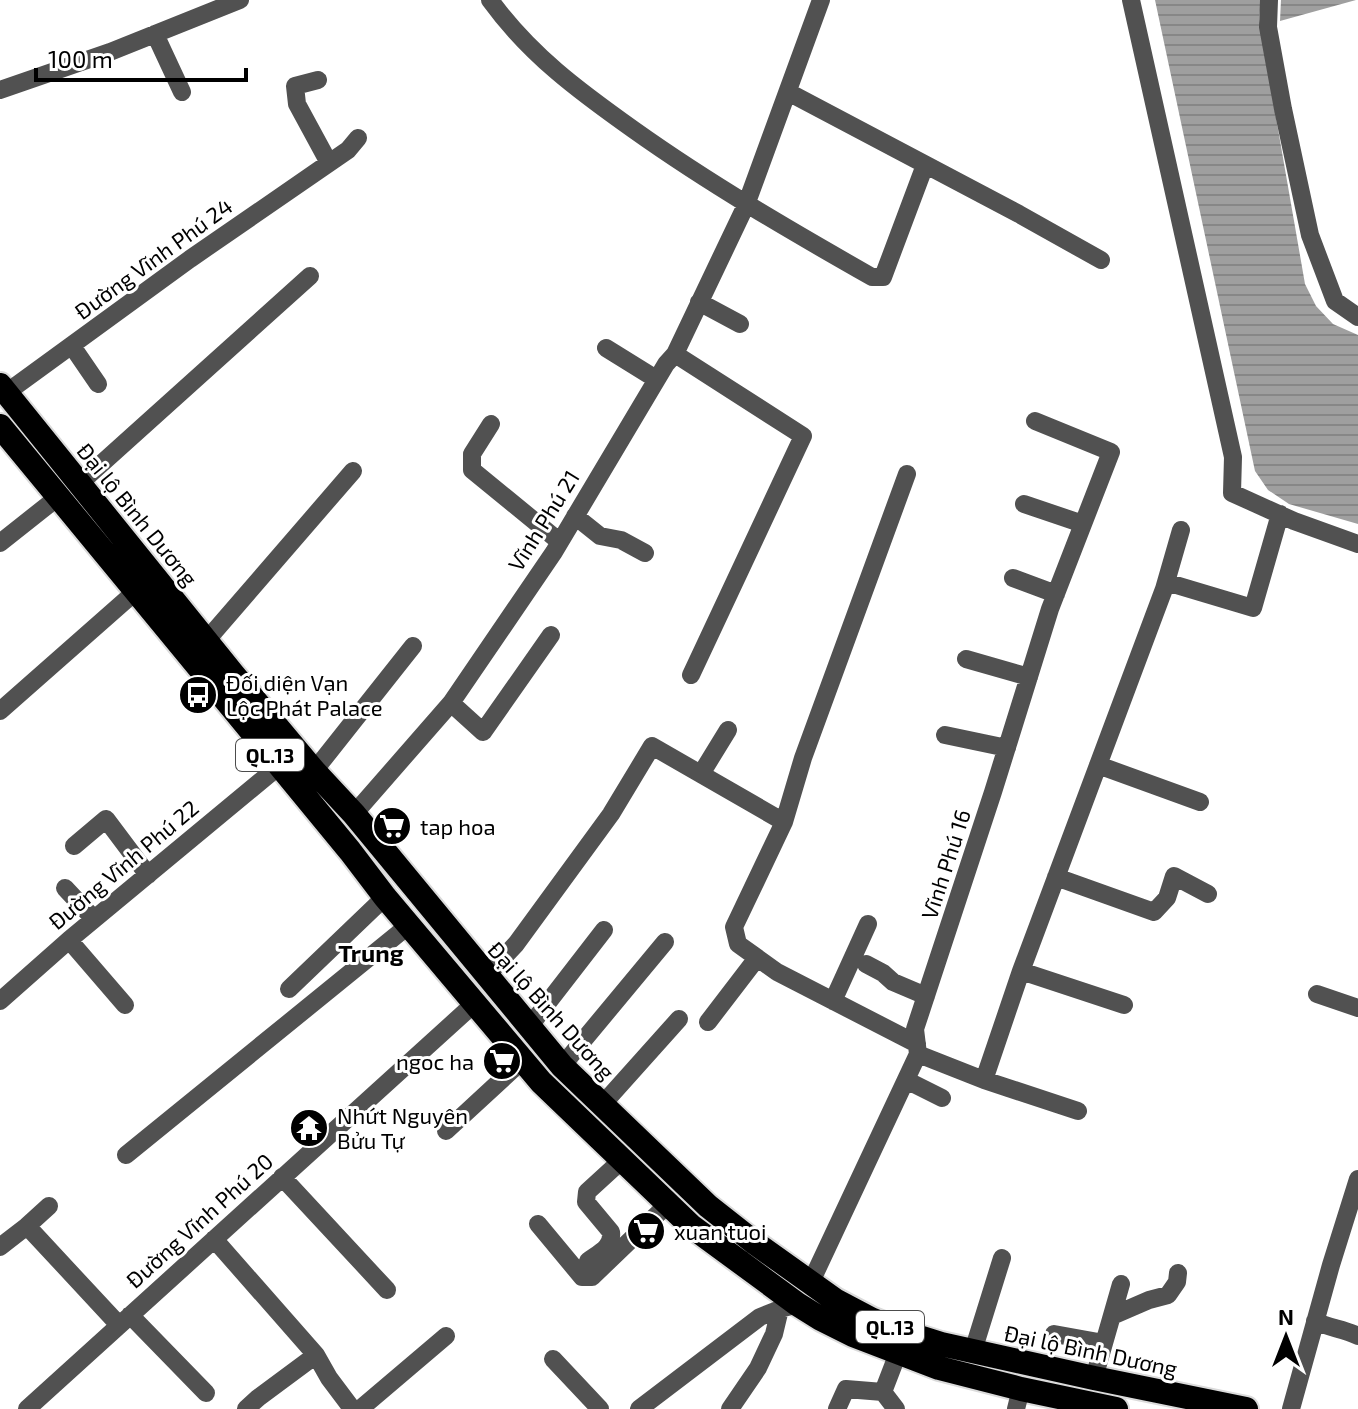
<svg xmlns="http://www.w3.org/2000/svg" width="1358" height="1409" viewBox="0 0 1358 1409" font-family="'Exo 2',sans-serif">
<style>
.water{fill:url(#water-rules)}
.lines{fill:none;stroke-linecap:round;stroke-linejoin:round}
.highway-casing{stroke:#dbdbdb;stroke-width:28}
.minor{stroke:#515151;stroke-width:18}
.highway{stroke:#000;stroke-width:24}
.labels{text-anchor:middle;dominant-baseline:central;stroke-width:6;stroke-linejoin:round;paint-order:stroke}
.shield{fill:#fff;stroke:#4c4c4c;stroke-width:2}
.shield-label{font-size:20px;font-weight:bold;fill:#000}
.street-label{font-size:22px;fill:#000;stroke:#fff}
.poi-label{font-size:22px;fill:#000;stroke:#fff;text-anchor:start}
.neighbourhood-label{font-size:24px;font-weight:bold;fill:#000;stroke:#fff}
</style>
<defs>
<pattern id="water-rules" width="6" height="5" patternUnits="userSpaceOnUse" patternTransform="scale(2)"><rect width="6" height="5" fill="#9f9f9f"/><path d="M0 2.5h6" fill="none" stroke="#878787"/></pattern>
</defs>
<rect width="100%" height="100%" fill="#fff"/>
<path class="water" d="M 1155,0 L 1261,0 L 1259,20 L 1305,284 L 1316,306 L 1333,324 L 1358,335 L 1358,524 L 1289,504 L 1268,490 L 1255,471 Z
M 1281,0 L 1356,0 L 1280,21 Z"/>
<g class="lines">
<defs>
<path id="highway" d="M 0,385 L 233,674 L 314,771 L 354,814 L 562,1066 L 708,1206 L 755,1243 L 835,1300 L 871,1319 L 903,1332 L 941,1344 L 1094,1378 L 1246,1409
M 0,426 L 350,851 L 385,897 L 541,1082 L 691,1226 L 797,1304 L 821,1319 L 853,1335 L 939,1368 L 1021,1389 L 1116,1409"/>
</defs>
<use href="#highway" class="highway-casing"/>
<path class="minor" d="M 490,0 C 530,55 579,91 634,130 C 710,184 791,231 872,277 L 883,277 L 925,165
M 1131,0 L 1233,457 L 1232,493 L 1294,521 L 1358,544
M 1269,0 L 1268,27 L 1283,109 L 1310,235 L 1335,301 L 1358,317
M 155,34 L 182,92
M 318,80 L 295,86 L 297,104 L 329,163
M 0,90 L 110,52 L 240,0
M 788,92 L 1019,214 L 1101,260
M 699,302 L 740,324
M 72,346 L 98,384
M 606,348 L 656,379
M 675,354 L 803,436 L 691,675
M 6,393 L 190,259 L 348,150 L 358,138
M 491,424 L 472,454 L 472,470 L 560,542
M 80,483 L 310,276
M 1024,504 L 1083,524
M 575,516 L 600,536 L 621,540 L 645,553
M 0,543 L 58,497
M 1013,578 L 1056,594
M 1166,582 L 1253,608 L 1280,514
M 206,641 L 353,471
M 966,659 L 1029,677
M 451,703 L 483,732 L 551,635
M 0,711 L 135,592
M 945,735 L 1007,748
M 1098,765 L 1200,802
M 314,771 L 413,646
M 701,774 L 728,730
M 354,814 L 451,703 L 554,552 L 666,364 L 675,354 L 746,205 L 821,0
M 784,822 L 734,927 L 738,944 L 777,972 L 917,1044
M 74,846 L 106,819 L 148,875
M 1056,877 L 1154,912 L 1167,898 L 1174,876 L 1208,894
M 65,888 L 94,919
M 69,940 L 125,1005
M 866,964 L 883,973 L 893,982 L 926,996
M 1021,971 L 1124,1005
M 486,976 L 516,944 L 611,814 L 652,746 L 784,822 L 803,758 L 907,474
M 289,989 L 385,897
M 1317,994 L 1358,1008
M 0,1001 L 69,940 L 279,766
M 833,1001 L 868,924
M 708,1022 L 757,958
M 529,1027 L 604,930
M 918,1054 L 984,1080 L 1021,971 L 1164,589 L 1181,530
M 562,1066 L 665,942
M 906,1080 L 942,1098
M 984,1080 L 1078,1111
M 602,1105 L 679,1019
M 446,1131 L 523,1060
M 126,1155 L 409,925
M 282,1177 L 387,1290
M 538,1224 L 582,1277 L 592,1277 L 668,1204
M 27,1226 L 49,1206
M 214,1239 L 316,1355 L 329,1378 L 350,1406 L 354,1409
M 0,1247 L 27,1226 L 119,1325
M 588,1261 C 599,1253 613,1247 611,1232 L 586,1202 L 587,1192 L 622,1160
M 811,1282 L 918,1054 L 915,1029 L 993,792 L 1050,609 L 1111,452 L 1035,421
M 130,1315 L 206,1393
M 1112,1316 L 1149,1300 L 1168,1295 L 1177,1282 L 1178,1273
M 1315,1321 C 1329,1328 1344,1329 1358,1336
M 1054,1334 L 1104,1343
M 973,1351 L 1002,1258
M 553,1359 L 600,1409
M 1094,1378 L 1121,1284
M 883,1392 L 896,1409
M 27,1409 L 475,1003
M 246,1409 L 258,1398 L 316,1355
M 360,1409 L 446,1336
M 639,1409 L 760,1317 L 780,1309 L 797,1304
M 730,1409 L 758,1368 L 774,1334 L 780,1309
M 837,1409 L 846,1389 L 883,1392 L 898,1353
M 1016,1409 L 1021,1389
M 1291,1409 L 1331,1265 L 1358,1179"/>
<use href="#highway" class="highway"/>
</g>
<defs>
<symbol id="bus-disc" viewBox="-11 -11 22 22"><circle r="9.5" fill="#000" stroke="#fff"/><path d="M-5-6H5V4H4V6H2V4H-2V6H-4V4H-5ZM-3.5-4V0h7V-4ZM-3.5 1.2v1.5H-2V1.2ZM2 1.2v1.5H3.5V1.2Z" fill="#fff"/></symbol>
<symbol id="supermarket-disc" viewBox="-11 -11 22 22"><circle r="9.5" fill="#000" stroke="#fff"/><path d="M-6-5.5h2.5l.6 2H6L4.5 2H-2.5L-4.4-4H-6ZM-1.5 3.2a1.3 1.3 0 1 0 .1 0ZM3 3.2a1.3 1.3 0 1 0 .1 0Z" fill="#fff"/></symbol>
<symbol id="temple-disc" viewBox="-11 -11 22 22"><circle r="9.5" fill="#000" stroke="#fff"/><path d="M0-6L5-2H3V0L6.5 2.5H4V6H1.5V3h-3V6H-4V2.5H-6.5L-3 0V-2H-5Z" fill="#fff"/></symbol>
</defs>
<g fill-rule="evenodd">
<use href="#bus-disc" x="176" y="673" width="44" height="44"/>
<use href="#supermarket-disc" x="370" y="804" width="44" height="44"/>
<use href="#supermarket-disc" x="480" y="1039" width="44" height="44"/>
<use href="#temple-disc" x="287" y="1106" width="44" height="44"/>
<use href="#supermarket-disc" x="624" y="1209" width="44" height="44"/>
</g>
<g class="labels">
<g class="shield">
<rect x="236" y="739" width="68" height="32" rx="6"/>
<rect x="856" y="1311" width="68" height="32" rx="6"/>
</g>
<g class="shield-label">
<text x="270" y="755">QL.13</text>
<text x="890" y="1327">QL.13</text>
</g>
<g class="street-label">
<text transform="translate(153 258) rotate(-36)">Đường Vĩnh Phú 24</text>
<text transform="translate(138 514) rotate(51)">Đại lộ Bình Dương</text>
<text transform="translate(543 520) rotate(-58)">Vĩnh Phú 21</text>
<text transform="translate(123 864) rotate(-40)">Đường Vĩnh Phú 22</text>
<text transform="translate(945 864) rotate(-72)">Vĩnh Phú 16</text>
<text transform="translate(552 1010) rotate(48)">Đại lộ Bình Dương</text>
<text transform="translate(199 1220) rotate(-42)">Đường Vĩnh Phú 20</text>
<text transform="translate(1091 1350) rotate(12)">Đại lộ Bình Dương</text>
</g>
<g class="poi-label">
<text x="226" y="682">Đối diện Vạn<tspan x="226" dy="25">Lộc Phát Palace</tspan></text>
<text x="420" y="826">tap hoa</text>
<text x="474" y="1061" text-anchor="end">ngoc ha</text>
<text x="337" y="1115">Nhứt Nguyên<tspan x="337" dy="25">Bửu Tự</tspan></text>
<text x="674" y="1231">xuan tuoi</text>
</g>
<g class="neighbourhood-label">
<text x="371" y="952">Trung</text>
</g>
</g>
<g transform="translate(1286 1337)" stroke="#ffffff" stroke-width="6" paint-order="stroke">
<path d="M0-6L14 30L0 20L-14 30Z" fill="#000000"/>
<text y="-12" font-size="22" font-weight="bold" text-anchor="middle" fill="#000000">N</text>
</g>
<path d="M36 68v12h210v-12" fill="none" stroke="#000000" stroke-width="4"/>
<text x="48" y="68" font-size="24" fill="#000000" stroke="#ffffff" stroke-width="6" paint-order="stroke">100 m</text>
</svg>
